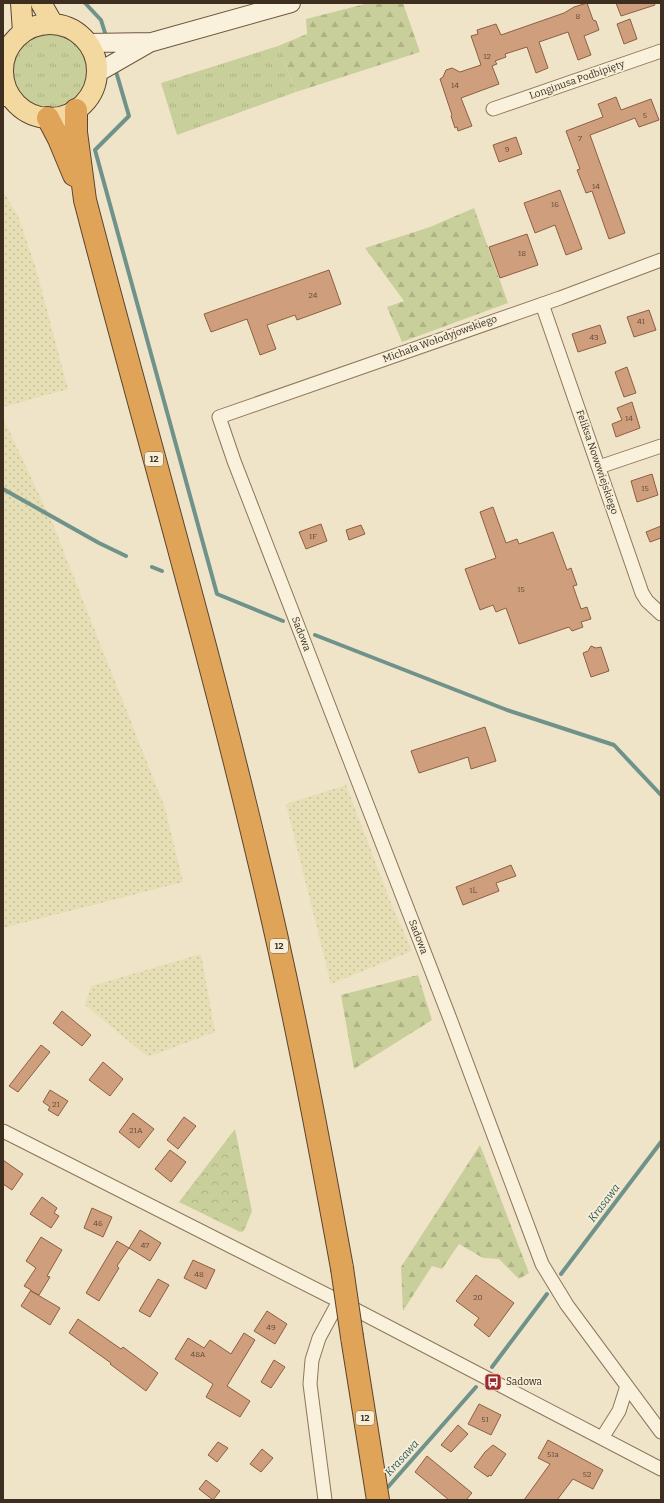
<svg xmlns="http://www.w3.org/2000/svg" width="664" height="1503" viewBox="0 0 664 1503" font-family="Bitter,serif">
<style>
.farmland{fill:url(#farmland-dots)}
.grass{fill:url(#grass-tufts)}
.forest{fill:url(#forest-firs)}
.park{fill:url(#park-crowns)}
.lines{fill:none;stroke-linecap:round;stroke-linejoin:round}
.stream{stroke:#6f938a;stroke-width:4}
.building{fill:#cf9f7d;stroke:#8d5f41}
.street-casing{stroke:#8d765c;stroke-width:15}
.secondary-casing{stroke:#6f573f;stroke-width:20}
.primary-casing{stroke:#5b4430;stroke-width:22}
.highway-casing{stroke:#5b4430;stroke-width:24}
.street{stroke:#faf1dc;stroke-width:13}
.secondary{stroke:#faf1dc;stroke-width:18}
.primary{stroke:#f3d9a0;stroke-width:20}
.highway{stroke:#e0a458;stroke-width:22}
.highway-bridge-casing{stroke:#5b4430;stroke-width:24;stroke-linecap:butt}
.highway-bridge{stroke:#e0a458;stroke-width:22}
.labels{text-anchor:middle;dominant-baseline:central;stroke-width:3.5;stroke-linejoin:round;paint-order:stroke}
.number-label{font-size:8px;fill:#624a37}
.shield{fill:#f7eed8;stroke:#756857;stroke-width:1}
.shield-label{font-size:9px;font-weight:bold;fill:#3d2e20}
.street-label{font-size:10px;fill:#3d2e20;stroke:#f7eed8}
.poi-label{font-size:10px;fill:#3d2e20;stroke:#f7eed8;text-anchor:start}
.water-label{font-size:11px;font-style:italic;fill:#2f5d5a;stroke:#f7eed8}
</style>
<defs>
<pattern id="farmland-dots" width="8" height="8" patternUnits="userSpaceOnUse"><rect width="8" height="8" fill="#e6deb5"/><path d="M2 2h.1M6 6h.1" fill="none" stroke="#c6bf9b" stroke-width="1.8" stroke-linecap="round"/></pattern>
<pattern id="grass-tufts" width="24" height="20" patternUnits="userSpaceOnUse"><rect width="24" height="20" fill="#c9cf9b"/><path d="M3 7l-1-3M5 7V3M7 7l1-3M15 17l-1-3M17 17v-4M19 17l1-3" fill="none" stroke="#aeb285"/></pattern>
<pattern id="forest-firs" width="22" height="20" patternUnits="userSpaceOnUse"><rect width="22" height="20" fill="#c9cf9b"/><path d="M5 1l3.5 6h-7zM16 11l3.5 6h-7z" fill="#aeb285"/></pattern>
<pattern id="park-crowns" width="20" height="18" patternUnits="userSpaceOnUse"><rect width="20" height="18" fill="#c9cf9b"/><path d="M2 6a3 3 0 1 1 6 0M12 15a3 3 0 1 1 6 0" fill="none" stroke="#aeb285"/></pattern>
</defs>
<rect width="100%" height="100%" fill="#f0e4c8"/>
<path class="farmland" d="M 3,191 L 18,216 L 36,269 L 68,389 L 3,407 Z
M 3,418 L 52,522 L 165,808 L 183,882 L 3,928 Z
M 346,785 L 391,903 L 412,951 L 331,984 L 286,804 Z
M 201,954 L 215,1032 L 148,1057 L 85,1005 L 91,986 Z"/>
<path class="grass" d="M13 70a37 37 0 1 1 74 0a37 37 0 1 1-74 0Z
M 278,46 L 296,92 L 177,135 L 161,83 Z"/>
<path class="forest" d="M 369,3 L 403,3 L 420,52 L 296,92 L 278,46 L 307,34 L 306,19 Z
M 474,208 L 508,303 L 402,342 L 387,307 L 404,301 L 365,248 L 430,227 Z
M 418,975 L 432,1020 L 354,1069 L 341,995 Z
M 480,1145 L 529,1273 L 519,1279 L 499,1259 L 483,1258 L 459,1244 L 442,1269 L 432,1266 L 403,1311 L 401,1267 Z"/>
<path class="park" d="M 235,1129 L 252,1211 L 244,1231 L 240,1232 L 179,1202 Z"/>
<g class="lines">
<path class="stream" d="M 85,3 L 101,20 L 107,39
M 115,68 L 129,116 L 95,150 L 217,594 L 283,621
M 3,489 L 99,543 L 126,556
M 152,567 L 162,571
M 315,635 L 507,710 L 614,745 L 661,795
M 561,1274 L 661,1142
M 492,1367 L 547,1294
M 388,1487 L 476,1387"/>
</g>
<path class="building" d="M 587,3 L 593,20 L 596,21 L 599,30 L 584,36 L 591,55 L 578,60 L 568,32 L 539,42 L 548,68 L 536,73 L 527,47 L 505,54 L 506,57 L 495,61 L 497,64 L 492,66 L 499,84 L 461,98 L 472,126 L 458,131 L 457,127 L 455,128 L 451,116 L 452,115 L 440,79 L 443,77 L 446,70 L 452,68 L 460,72 L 481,65 L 471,36 L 478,34 L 477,30 L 496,24 L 501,35 L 564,13 L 574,7 Z
M 616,3 L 654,3 L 655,5 L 621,16 Z
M 630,19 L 637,39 L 624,44 L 617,24 Z
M 616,97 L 621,110 L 651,99 L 659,120 L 639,127 L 635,118 L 590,135 L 625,233 L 609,239 L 592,191 L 586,193 L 577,170 L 580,169 L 566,131 L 603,117 L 598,104 Z
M 516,137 L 522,154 L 499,162 L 493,145 Z
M 560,190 L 582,249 L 566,255 L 555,225 L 535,233 L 524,203 Z
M 527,234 L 538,265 L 500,278 L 489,247 Z
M 329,270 L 341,304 L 297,320 L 295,315 L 267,325 L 276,349 L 260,355 L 247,319 L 211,332 L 204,314 Z
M 649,310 L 656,330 L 634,337 L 627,317 Z
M 600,325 L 606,343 L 578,352 L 572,334 Z
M 627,367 L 636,393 L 624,397 L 615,372 Z
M 632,402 L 640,428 L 616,437 L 612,424 L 622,420 L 617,408 Z
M 652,474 L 658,495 L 637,502 L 631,481 Z
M 493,507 L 506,543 L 517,539 L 519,544 L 553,532 L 567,570 L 571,568 L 577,585 L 573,586 L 581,609 L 587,607 L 591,619 L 581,622 L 583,627 L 572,631 L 569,627 L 519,644 L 506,608 L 496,612 L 493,605 L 480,610 L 465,569 L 496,558 L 480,512 Z
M 321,524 L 327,541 L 306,549 L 299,532 Z
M 361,525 L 365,534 L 349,540 L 346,530 Z
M 661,526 L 661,538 L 650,542 L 646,532 Z
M 591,646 L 596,648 L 601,647 L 609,671 L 591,677 L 583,653 L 588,651 Z
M 485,727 L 496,761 L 471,769 L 468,757 L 419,773 L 411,751 Z
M 511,865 L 516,876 L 496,883 L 499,891 L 463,905 L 456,887 Z
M 62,1011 L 91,1035 L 82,1046 L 53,1023 Z
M 41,1045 L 50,1052 L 18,1092 L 9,1086 Z
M 103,1062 L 123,1079 L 110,1096 L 89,1080 Z
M 50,1090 L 68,1101 L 58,1116 L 48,1110 L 50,1107 L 43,1102 Z
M 133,1113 L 154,1129 L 139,1148 L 119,1132 Z
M 184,1117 L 196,1126 L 178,1149 L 167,1140 Z
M 170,1150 L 186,1162 L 171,1182 L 155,1169 Z
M 3,1160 L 23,1174 L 12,1190 L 3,1184 Z
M 42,1197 L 57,1208 L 54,1213 L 59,1216 L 51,1228 L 30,1214 Z
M 92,1208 L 112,1217 L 103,1237 L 84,1228 Z
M 140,1230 L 161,1243 L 150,1261 L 129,1248 Z
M 41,1237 L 62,1250 L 47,1276 L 50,1277 L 39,1295 L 31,1291 L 60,1308 L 50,1325 L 21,1306 L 31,1290 L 24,1286 L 36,1268 L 26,1261 Z
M 117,1241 L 129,1248 L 117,1266 L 119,1268 L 99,1301 L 86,1293 Z
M 193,1260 L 215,1270 L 206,1289 L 184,1278 Z
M 476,1275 L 514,1303 L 489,1337 L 474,1325 L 479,1318 L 456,1301 Z
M 158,1279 L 169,1285 L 150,1317 L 139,1311 Z
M 267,1311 L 287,1324 L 275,1344 L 254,1331 Z
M 78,1319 L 121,1349 L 123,1347 L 158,1373 L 146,1391 L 110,1364 L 111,1363 L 69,1333 Z
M 244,1333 L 255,1340 L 227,1386 L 250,1401 L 240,1417 L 206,1397 L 213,1384 L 175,1359 L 188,1338 L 204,1348 L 210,1340 L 231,1354 Z
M 274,1360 L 285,1367 L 271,1388 L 261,1382 Z
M 479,1404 L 501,1415 L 491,1435 L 468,1424 Z
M 458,1425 L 468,1434 L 451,1452 L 441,1445 Z
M 548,1440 L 603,1470 L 593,1489 L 573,1479 L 557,1500 L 524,1500 L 550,1464 L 538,1458 Z
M 218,1442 L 228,1448 L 217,1462 L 208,1455 Z
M 493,1445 L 506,1454 L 491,1476 L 489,1475 L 488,1477 L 474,1467 L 485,1452 Z
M 262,1449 L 273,1458 L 261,1472 L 250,1464 Z
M 427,1456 L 472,1493 L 466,1500 L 449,1500 L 415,1472 Z
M 206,1480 L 220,1491 L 213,1500 L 199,1489 Z"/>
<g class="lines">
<defs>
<path id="street" d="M 493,109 L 661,51
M 661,260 L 560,298 L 219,417 L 234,461 L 449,1016 L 542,1264 L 567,1305 L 661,1432
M 542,304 L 642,593 L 647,601 L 661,614
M 599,467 L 661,446
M 3,1131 L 339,1301 L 661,1469
M 602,1438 L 619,1411 L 627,1386
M 325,1500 L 310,1384 L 312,1360 L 319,1338 L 339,1301"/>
<path id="secondary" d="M 87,43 L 152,42 L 291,3
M 97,73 L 151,42
M 3,97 L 10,97"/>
<path id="primary" d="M 21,3 L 23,32
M 41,3 L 53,24
M3 71a47 47 0 1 1 94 0a47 47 0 1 1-94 0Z"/>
<path id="highway" d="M 76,110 L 76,132 L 85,200 C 142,419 206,637 258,857 C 291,993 317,1131 342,1268
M 48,118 L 59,139 L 74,175
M 352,1337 L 378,1500"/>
</defs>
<use href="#street" class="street-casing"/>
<use href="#secondary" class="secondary-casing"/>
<use href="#primary" class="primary-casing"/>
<use href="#highway" class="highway-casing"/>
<use href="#street" class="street"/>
<use href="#secondary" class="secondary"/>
<use href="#primary" class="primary"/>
<use href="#highway" class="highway"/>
<defs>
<path id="highway-bridge" d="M 342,1268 L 352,1337"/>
</defs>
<use href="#highway-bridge" class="highway-bridge-casing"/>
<use href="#highway-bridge" class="highway-bridge"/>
</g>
<defs>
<symbol id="bus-square" viewBox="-11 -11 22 22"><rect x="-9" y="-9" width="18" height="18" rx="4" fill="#9e2a2b" stroke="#f7eed8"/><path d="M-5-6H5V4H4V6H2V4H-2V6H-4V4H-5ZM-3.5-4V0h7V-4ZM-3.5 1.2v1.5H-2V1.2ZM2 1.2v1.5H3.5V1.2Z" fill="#fff"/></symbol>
</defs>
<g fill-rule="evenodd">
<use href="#bus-square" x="483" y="1372" width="20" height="20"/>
</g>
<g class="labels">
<g class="number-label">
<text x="578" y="16">8</text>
<text x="487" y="56">12</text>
<text x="455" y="85">14</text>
<text x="645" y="115">5</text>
<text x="580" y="138">7</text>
<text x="507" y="149">9</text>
<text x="596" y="186">14</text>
<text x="555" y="204">16</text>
<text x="522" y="253">18</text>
<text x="313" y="295">24</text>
<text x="641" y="321">41</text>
<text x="594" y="337">43</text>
<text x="629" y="418">14</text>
<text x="645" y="488">15</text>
<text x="313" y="536">1F</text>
<text x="521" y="589">15</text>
<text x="473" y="890">1L</text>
<text x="56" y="1104">21</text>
<text x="136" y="1130">21A</text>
<text x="98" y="1223">46</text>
<text x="145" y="1245">47</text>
<text x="199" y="1274">48</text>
<text x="478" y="1297">20</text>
<text x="271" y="1327">49</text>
<text x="198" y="1354">48A</text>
<text x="485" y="1419">51</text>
<text x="553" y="1454">51a</text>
<text x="587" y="1474">52</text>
</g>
<g class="shield">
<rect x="145" y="452" width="18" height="14" rx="3"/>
<rect x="270" y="939" width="18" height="14" rx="3"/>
<rect x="356" y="1411" width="18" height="14" rx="3"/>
</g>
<g class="shield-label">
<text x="154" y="459">12</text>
<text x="279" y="946">12</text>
<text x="365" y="1418">12</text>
</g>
<g class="street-label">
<text transform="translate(577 80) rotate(-19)">Longinusa Podbipięty</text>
<text transform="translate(440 339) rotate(-20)">Michała Wołodyjowskiego</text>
<text transform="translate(597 462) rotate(71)">Feliksa Nowowiejskiego</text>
<text transform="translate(301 634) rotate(69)">Sadowa</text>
<text transform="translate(418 937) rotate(69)">Sadowa</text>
</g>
<g class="poi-label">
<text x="506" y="1382">Sadowa</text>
</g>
<g class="water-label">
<text transform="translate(604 1203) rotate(-53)">Krasawa</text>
<text transform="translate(402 1458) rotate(-48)">Krasawa</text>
</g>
</g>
<rect width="664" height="1503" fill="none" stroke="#3d2e20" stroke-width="8"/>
</svg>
